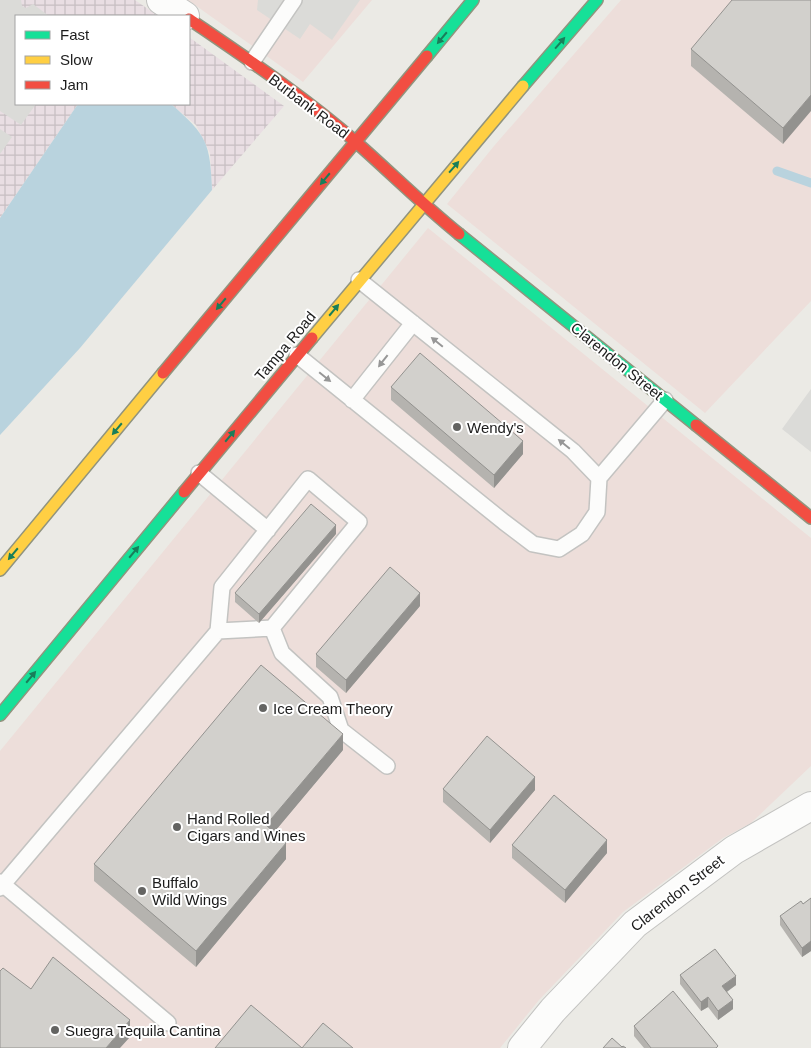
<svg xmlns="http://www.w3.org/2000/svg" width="811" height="1048" viewBox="0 0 811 1048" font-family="Arial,sans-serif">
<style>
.commercial{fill:#eddeda}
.industrial{fill:url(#industrial-grid)}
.parking{fill:#dbdbd8}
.water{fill:#b9d3de}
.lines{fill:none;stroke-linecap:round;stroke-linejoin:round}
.stream{stroke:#b9d3de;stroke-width:9}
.lane-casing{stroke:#c3c3c1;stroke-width:18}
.street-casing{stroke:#c3c3c1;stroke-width:30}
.fast-casing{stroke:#91947e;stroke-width:14}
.slow-casing{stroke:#91947e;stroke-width:14}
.jam-casing{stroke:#91947e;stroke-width:14}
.lane{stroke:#fcfcfb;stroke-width:15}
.street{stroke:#fcfcfb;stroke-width:28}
.fast{stroke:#16e098;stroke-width:11}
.slow{stroke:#ffcf43;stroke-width:11}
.jam{stroke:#f24e42;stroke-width:11}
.wall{fill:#b5b3af}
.shaded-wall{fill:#93928f}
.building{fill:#d2d0cc;stroke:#93928f}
.oneway{fill:#197e5a}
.oneway2{fill:#979797}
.poi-dot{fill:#646462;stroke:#fff;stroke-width:2}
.labels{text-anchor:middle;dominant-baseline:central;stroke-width:4;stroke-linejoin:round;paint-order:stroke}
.street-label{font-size:15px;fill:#1c1c1c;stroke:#fff}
.poi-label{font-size:15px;fill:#1c1c1c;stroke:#fff;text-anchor:start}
</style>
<defs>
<pattern id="industrial-grid" width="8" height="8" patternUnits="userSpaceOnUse" patternTransform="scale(1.25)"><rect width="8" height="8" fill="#e9dee3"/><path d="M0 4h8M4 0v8" fill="none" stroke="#c7bec2"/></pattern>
</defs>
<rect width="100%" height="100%" fill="#ebeae5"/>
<path class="commercial" d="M 188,0 L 372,0 L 303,82 Z
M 621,0 L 811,0 L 811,301 L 705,413 L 447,204 L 494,146 Z
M 428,228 L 811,538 L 811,766 L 751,823 L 723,838 L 623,912 L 539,1000 L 500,1048 L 0,1048 L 0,751 Z"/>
<path class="industrial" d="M 0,0 L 135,0 L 158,16 L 16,16 L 16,104 L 78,104 L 0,218 Z
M 189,37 L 284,106 L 212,190 L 210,153 L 196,125 L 171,104 L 189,104 Z"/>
<path class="parking" d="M 0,0 L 21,0 L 22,6 L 26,8 L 33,4 L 49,16 L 16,16 L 16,104 L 36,104 L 21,125 L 0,111 Z
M 258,0 L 360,0 L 332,40 L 310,24 L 300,39 L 257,10 Z
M 0,129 L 12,137 L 0,154 Z
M 811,389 L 811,452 L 782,429 Z"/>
<path class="water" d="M 78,104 L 171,104 C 207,135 210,143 212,190 L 80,348 L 0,435 L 0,218 Z"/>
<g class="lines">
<path class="stream" d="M 777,171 L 811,183"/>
<defs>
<path id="lane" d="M 252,62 L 294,0
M 359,280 L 573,451 L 599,478
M 297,355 L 504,522 L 533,544 L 559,549 L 582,534 L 597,512 L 599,478 L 665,400
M 352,400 L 413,323
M 199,473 L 268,530
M 272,628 L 282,653 L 330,697 L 341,730 L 387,766
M 0,882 L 168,1023
M 0,888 L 218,631 L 222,587 L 308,479 L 359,522 L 272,628 L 218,631"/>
<path id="street" d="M 161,0 L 185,16
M 522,1048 L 553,1010 L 635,924 L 734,850 L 811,806"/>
<path id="fast" d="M 427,56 L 473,0
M 523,86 L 597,0
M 459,234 L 696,425
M 0,715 L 184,492"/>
<path id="slow" d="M 312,338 L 523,86
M 0,570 L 163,373"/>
<path id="jam" d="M 189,19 C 246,58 306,98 357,143 C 391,173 423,205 459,234
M 163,373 L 427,56
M 696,425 L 811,518
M 184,492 L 312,338"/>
</defs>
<use href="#lane" class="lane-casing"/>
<use href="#street" class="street-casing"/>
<use href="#fast" class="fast-casing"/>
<use href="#slow" class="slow-casing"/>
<use href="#jam" class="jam-casing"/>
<use href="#lane" class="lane"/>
<use href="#street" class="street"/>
<use href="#fast" class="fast"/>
<use href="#slow" class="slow"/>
<use href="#jam" class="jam"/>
</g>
<path class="wall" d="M 811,0 L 783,144 L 691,66 L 691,49 Z
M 391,387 L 523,454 L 494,488 L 391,400 Z
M 336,534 L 259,623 L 235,602 L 235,593 Z
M 420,606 L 346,693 L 316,667 L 316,654 Z
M 343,750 L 274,832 L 286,859 L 196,967 L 94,881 L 94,864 Z
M 443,789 L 535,790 L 490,843 L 443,802 Z
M 512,845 L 607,853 L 565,903 L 512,858 Z
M 811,898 L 811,951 L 802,957 L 780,925 L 780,916 L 803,904 Z
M 680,975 L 736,985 L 727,992 L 733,1009 L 718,1020 L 708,1007 L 701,1011 L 680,984 Z
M 634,1026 L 718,1048 L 644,1048 L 634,1036 Z"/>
<path class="shaded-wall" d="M 811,95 L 811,111 L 783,144 L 783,128 Z
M 523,441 L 523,454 L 494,488 L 494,475 Z
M 336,525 L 336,534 L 259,623 L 259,614 Z
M 420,593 L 420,606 L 346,693 L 346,680 Z
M 343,734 L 343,750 L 266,842 L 266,825 Z
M 535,777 L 535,790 L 490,843 L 490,830 Z
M 607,840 L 607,853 L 565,903 L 565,890 Z
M 286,843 L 286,859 L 196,967 L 196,951 Z
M 811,941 L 811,951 L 802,957 L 802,948 Z
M 736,976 L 736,985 L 722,995 L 722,986 Z
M 708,997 L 708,1007 L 701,1011 L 701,1002 Z
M 733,1000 L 733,1009 L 718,1020 L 718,1011 Z
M 130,1020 L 130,1037 L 120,1048 L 106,1048 Z"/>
<path class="building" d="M 732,0 L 811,0 L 811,95 L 783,128 L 691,49 Z
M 420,353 L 523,441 L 494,475 L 391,387 Z
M 311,504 L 336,525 L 259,614 L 235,593 Z
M 390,567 L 420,593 L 346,680 L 316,654 Z
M 261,665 L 343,734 L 266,825 L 286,843 L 196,951 L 94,864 Z
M 487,736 L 535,777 L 490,830 L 443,789 Z
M 554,795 L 607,840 L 565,890 L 512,845 Z
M 811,898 L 811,941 L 802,948 L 780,916 L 801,901 L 803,904 Z
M 715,949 L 736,976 L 722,986 L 733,1000 L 718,1011 L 708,997 L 701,1002 L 680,975 Z
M 53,957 L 130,1020 L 106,1048 L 0,1048 L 0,971 L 3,968 L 31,989 Z
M 673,991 L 718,1046 L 716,1048 L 651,1048 L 634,1026 Z
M 251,1005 L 302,1048 L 323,1023 L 353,1048 L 215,1048 Z
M 612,1038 L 622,1047 L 623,1046 L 626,1048 L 603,1048 Z"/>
<defs><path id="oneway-solid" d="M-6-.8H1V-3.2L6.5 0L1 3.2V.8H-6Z" transform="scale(1.25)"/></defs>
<g class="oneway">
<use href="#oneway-solid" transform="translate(442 38) rotate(130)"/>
<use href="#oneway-solid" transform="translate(560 43) rotate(-49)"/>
<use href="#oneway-solid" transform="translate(454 167) rotate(-49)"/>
<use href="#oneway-solid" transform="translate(325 179) rotate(130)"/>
<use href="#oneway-solid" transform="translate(221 304) rotate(130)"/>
<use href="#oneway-solid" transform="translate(334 310) rotate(-50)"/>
<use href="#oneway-solid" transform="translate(117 429) rotate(130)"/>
<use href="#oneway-solid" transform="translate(230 436) rotate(-50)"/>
<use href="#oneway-solid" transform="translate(134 552) rotate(-50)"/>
<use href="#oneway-solid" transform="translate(13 554) rotate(130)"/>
<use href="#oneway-solid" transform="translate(31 677) rotate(-50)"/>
</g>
<g class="oneway2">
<use href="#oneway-solid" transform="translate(437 342) rotate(-141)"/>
<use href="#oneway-solid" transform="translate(383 361) rotate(128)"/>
<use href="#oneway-solid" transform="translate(325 377) rotate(39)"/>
<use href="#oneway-solid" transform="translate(564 444) rotate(-141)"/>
</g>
<g class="poi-dot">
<circle cx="457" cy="427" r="5"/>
<circle cx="263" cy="708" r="5"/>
<circle cx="177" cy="827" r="5"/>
<circle cx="142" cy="891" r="5"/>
<circle cx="55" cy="1030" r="5"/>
</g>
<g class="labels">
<g class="street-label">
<text transform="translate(309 106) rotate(37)">Burbank Road</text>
<text transform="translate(285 346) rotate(-50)">Tampa Road</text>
<text transform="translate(617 361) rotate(39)">Clarendon Street</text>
<text transform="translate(677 893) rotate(-38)">Clarendon Street</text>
</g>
<g class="poi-label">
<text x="467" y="427">Wendy's</text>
<text x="273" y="708">Ice Cream Theory</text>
<text x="187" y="818">Hand Rolled<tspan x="187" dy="17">Cigars and Wines</tspan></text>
<text x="152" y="882">Buffalo<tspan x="152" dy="17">Wild Wings</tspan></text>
<text x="65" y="1030">Suegra Tequila Cantina</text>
</g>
</g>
<rect x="15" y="15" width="175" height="90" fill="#ffffff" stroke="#a4a4a4"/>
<rect x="25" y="31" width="25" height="8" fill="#16e098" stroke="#a4a4a4"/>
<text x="60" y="40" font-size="15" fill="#1c1c1c">Fast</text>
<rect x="25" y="56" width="25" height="8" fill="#ffcf43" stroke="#a4a4a4"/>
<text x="60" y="65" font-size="15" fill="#1c1c1c">Slow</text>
<rect x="25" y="81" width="25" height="8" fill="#f24e42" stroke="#a4a4a4"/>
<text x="60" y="90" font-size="15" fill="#1c1c1c">Jam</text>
</svg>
